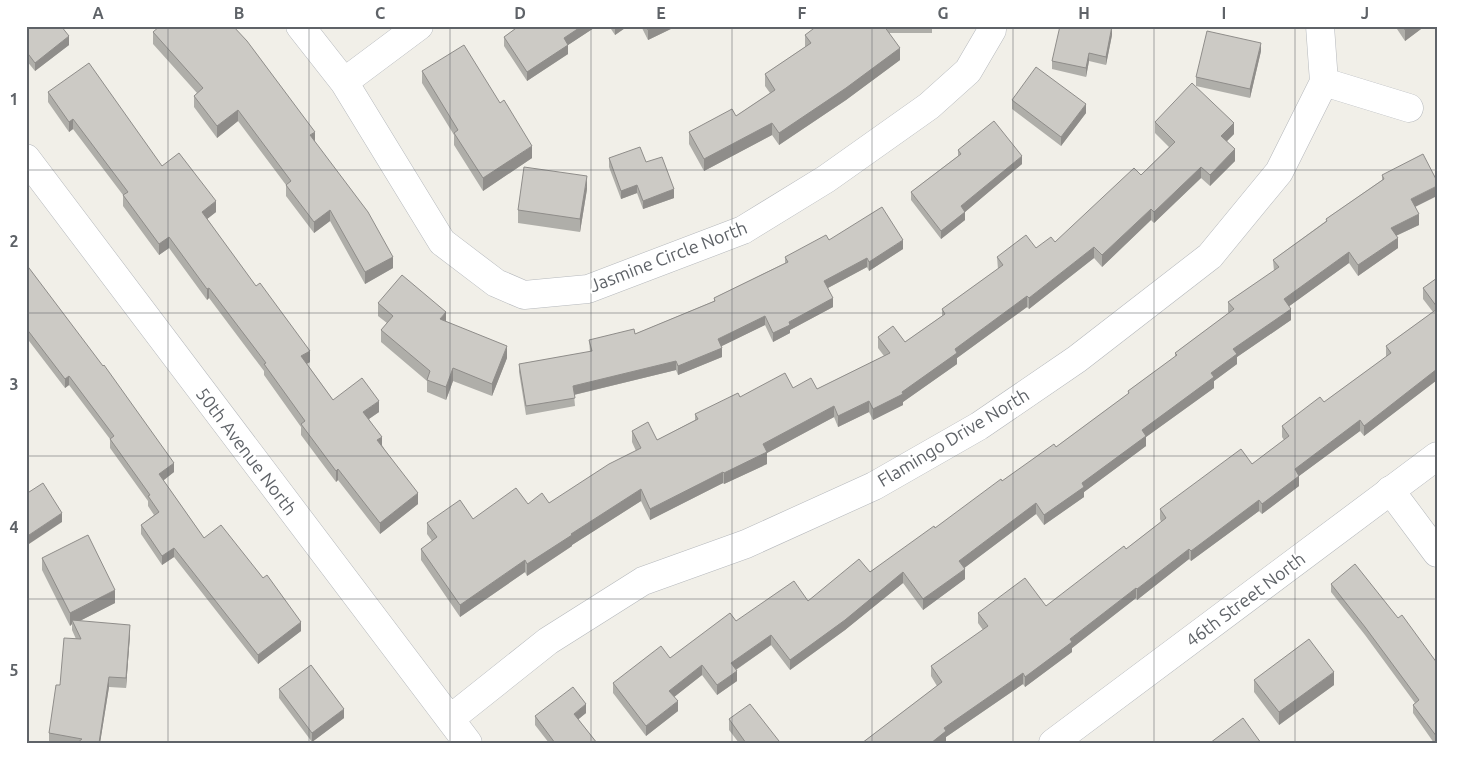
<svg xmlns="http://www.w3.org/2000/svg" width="1463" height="769" viewBox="0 0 1463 769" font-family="Ubuntu,sans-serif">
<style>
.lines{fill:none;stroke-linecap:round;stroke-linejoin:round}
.minor-casing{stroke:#b5b8bc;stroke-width:29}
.tertiary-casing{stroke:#b5b8bc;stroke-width:29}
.minor{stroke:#fff;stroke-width:28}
.tertiary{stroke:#fff;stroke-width:28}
.wall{fill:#afaea9}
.shaded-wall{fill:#8f8d8a}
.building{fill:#cccac5;stroke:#8f8d8a}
.grid{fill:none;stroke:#5f6368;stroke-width:1;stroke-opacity:0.55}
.labels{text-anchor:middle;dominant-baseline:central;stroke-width:4.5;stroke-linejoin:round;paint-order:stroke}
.street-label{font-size:18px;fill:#5f6368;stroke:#fff}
.neatline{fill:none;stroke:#5f6368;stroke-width:2}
.grid-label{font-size:16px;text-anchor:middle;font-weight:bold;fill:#5f6368}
</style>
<rect width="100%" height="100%" fill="#f1efe8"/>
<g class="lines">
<defs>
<path id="minor" d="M 300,26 L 344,82 L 442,242 L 496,283 L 524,295 L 588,289 L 743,230 L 826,179 L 929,106 L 968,71 L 992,30 L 992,26
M 344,82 L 419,26
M 1324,82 L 1409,108
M 26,158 L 468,743
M 1390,490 L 1437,553
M 450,719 L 548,641 L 643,581 L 746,544 L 874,486 L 979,426 L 1077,359 L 1210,256 L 1279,172 L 1324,82 L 1320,26"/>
<path id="tertiary" d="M 1053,743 L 1437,456"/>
</defs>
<use href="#minor" class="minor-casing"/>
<use href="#tertiary" class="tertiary-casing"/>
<use href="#minor" class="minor"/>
<use href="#tertiary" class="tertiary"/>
</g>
<path class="wall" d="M 26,26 L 69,45 L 35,71 L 26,60 Z
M 519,26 L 597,26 L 568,45 L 568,54 L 527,81 L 504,46 L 504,37 Z
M 609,26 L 628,26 L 615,35 Z
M 641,26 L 677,26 L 648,40 Z
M 886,26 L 932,26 L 932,33 L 889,33 L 900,60 L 846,100 L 779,145 L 772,135 L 704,171 L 689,144 L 689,132 L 736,116 L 770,93 L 765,86 L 765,74 L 805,47 L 805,35 L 886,28 Z
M 1395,26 L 1425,26 L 1405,41 Z
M 153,32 L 315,142 L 393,268 L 365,284 L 330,221 L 314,233 L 286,196 L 286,185 L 238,121 L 217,138 L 194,107 L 194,96 L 197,93 L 153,44 Z
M 1112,35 L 1106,65 L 1089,61 L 1086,77 L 1052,69 L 1052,61 Z
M 1261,51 L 1250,98 L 1196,86 L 1196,77 Z
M 422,71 L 532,158 L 483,191 L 454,145 L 454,135 L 422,83 Z
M 48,92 L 162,166 L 216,212 L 207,219 L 310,362 L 307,364 L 333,400 L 379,412 L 369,419 L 382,445 L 418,504 L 380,534 L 338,480 L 336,482 L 301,435 L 301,427 L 264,375 L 264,371 L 209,298 L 207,300 L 169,248 L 159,255 L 123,206 L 123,195 L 73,129 L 69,132 L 48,102 Z
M 1012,100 L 1086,113 L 1061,146 L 1012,109 Z
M 1155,122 L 1234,134 L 1227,141 L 1235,161 L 1210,186 L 1201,178 L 1154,223 L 1151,220 L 1102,267 L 1094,258 L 1029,309 L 1027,307 L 957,358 L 957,364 L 903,402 L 903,405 L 873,420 L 869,412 L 838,427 L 834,417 L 767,453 L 767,464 L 724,484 L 723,483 L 650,520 L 641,501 L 572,545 L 572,546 L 527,576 L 525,572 L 460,617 L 421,560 L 421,549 L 432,541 L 427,534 L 427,523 L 473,519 L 528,504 L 549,503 L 636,451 L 632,442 L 632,431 L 657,440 L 695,420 L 695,414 L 740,397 L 793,388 L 817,389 L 884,356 L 878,348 L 878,337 L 905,342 L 942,316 L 942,309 L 998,269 L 997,257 L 1036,248 L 1055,242 L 1141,175 L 1169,147 L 1155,133 Z
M 958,150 L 1022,164 L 965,212 L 965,220 L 941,239 L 911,200 L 911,192 L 958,156 Z
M 609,158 L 646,162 L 674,198 L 643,209 L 637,193 L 621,199 L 609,167 Z
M 1382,175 L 1415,207 L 1419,225 L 1396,236 L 1398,248 L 1358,276 L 1349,263 L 1289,306 L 1291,320 L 1237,357 L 1237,364 L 1214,381 L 1214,388 L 1146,437 L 1146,446 L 1084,492 L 1084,497 L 1044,525 L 1036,514 L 964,568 L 965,579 L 923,610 L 903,583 L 845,630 L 790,670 L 771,645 L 736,670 L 737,681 L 717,695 L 702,675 L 674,697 L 678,711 L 646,736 L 613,693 L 613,683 L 670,658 L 736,621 L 808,601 L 870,572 L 935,528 L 1002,481 L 1056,447 L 1128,394 L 1128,391 L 1175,357 L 1175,353 L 1229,313 L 1228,312 L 1228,302 L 1274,271 L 1273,260 L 1326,221 L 1326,219 L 1382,180 Z
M 587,189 L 580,232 L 518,223 L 518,210 Z
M 829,240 L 903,249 L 869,271 L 867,267 L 828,288 L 833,307 L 790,330 L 790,333 L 773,342 L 765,325 L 721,346 L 722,357 L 678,375 L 676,370 L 574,395 L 575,406 L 526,415 L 519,372 L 519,364 L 590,352 L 589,340 L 635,334 L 714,301 L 714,298 L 785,263 L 785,257 Z
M 26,264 L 174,472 L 163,480 L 204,538 L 301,631 L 258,664 L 174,557 L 162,565 L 141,534 L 141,525 L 154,515 L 148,506 L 148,501 L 110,448 L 110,439 L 69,385 L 65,388 L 26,337 Z
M 1437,278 L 1437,380 L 1364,436 L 1360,431 L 1299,476 L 1299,486 L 1262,514 L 1259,511 L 1191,561 L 1189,559 L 1137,600 L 1136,598 L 1072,648 L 1072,652 L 1025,687 L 1023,684 L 946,737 L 946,741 L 944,743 L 862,743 L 937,686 L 931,676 L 931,666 L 983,630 L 978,623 L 978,613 L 1046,606 L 1126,549 L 1161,522 L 1160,519 L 1160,509 L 1252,464 L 1284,440 L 1282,437 L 1282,426 L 1324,402 L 1386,357 L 1386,346 L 1433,312 L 1423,299 L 1423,288 Z
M 378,303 L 446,322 L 507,358 L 492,396 L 453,381 L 446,400 L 427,392 L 427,381 L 381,342 L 381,330 L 387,323 L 378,316 Z
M 42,558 L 115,603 L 79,621 L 130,635 L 126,688 L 109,687 L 100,743 L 49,743 L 49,733 L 60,685 L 76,639 L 72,630 L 72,624 L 70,626 L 42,570 Z
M 1331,584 L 1398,618 L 1437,663 L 1437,743 L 1434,743 L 1413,713 L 1413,705 L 1415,703 L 1365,635 L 1331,592 Z
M 1254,680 L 1334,685 L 1279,725 L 1254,692 Z
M 279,689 L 344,718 L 312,742 L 279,698 Z
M 586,713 L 578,719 L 597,743 L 549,743 L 535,725 L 535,716 Z
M 729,719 L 779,743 L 739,743 L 729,730 Z"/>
<path class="shaded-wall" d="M 582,26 L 597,26 L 568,45 L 568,54 L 527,81 L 527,72 L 564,38 Z
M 615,26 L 628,26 L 615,35 Z
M 656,26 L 677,26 L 648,40 L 648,30 Z
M 1112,26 L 1112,35 L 1106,65 L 1106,57 Z
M 1410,26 L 1425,26 L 1405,41 L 1405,30 Z
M 69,36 L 69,45 L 35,71 L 35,63 Z
M 1261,43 L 1261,51 L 1250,98 L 1250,89 Z
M 900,48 L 900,60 L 846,100 L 779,145 L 779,133 Z
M 1089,53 L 1089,61 L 1086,77 L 1086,68 Z
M 1086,104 L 1086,113 L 1061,146 L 1061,137 Z
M 238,110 L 238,121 L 217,138 L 217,126 Z
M 73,119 L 73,129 L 69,132 L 69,122 Z
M 772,123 L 772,135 L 704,171 L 704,159 Z
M 1234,123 L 1234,134 L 1221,147 L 1221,136 Z
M 315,132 L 315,143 L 310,135 Z
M 532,146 L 532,158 L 483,191 L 483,178 Z
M 1235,149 L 1235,161 L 1210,186 L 1210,175 Z
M 1022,156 L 1022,164 L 965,212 L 965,220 L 941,239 L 941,231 L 961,206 Z
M 1201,167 L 1201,178 L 1154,223 L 1154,212 Z
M 587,176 L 587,189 L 580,232 L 580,219 Z
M 637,185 L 637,193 L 621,199 L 621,191 Z
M 1437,186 L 1437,196 L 1411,209 L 1411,199 Z
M 674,189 L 674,198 L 643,209 L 643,201 Z
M 216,201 L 216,212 L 202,223 L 202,212 Z
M 1151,209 L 1151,220 L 1102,267 L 1102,255 Z
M 330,210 L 330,221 L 314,233 L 314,222 Z
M 1419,214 L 1419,225 L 1391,238 L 1391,228 Z
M 169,237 L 169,248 L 159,255 L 159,244 Z
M 1398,238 L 1398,248 L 1358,276 L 1358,265 Z
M 903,240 L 903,249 L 869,271 L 869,262 Z
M 1094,247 L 1094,258 L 1029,309 L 1029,298 Z
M 1349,252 L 1349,263 L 1284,310 L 1284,299 Z
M 393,257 L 393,268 L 365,284 L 365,272 Z
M 867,258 L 867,267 L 824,290 L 824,281 Z
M 209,288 L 209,298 L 207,300 L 207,289 Z
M 1027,296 L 1027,307 L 957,358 L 957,364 L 903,402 L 903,405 L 873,420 L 873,409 Z
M 833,298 L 833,307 L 790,330 L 790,333 L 773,342 L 773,333 L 789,322 Z
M 1291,309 L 1291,320 L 1237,357 L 1237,364 L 1214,381 L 1214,388 L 1146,437 L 1146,446 L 1084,492 L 1084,497 L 1044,525 L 1044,515 L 1082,483 L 1142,430 L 1211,373 L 1233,349 Z
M 446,312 L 446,325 L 440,319 Z
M 765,316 L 765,325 L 718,348 L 718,339 Z
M 507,346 L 507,358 L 492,396 L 492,384 Z
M 722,348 L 722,357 L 678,375 L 678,366 Z
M 310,351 L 310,362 L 301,367 L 301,356 Z
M 676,361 L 676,370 L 573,395 L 573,386 Z
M 453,368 L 453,381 L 446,400 L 446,387 Z
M 1437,369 L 1437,380 L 1364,436 L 1364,426 Z
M 69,376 L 69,385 L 65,388 L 65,379 Z
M 379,401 L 379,412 L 363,423 L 363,412 Z
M 869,401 L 869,412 L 838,427 L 838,416 Z
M 834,406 L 834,417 L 767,453 L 767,464 L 724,484 L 724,473 L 763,444 Z
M 1360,420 L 1360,431 L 1299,476 L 1299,486 L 1262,514 L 1262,504 L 1295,469 Z
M 382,437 L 382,448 L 377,440 Z
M 174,463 L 174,472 L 159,484 L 159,474 Z
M 338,469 L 338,480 L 336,482 L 336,471 Z
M 723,472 L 723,483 L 650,520 L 650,509 Z
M 641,489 L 641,501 L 572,545 L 572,546 L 527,576 L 527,564 L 571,534 Z
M 418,493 L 418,504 L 380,534 L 380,523 Z
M 1259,500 L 1259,511 L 1191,561 L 1191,551 Z
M 1036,503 L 1036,514 L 959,572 L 959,561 Z
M 62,513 L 62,522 L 26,546 L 26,537 Z
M 174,548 L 174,557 L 162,565 L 162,556 Z
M 1189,549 L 1189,559 L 1137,600 L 1137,589 Z
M 525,560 L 525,572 L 460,617 L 460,605 Z
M 965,569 L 965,579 L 923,610 L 923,599 Z
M 903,572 L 903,583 L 845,630 L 790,670 L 790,660 Z
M 1136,588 L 1136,598 L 1072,648 L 1072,652 L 1025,687 L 1025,677 L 1070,639 Z
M 115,590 L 115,603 L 74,624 L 72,620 L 72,624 L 70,626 L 70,613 Z
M 301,622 L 301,631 L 258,664 L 258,655 Z
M 130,625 L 130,635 L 126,688 L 126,678 Z
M 771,635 L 771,645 L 731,673 L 731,663 Z
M 702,665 L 702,675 L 669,701 L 669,691 Z
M 737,671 L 737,681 L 717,695 L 717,685 Z
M 1334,672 L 1334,685 L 1279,725 L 1279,712 Z
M 1023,673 L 1023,684 L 946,737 L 946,741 L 944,743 L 931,743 L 944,728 Z
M 109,677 L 109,687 L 100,743 L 99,743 Z
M 678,701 L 678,711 L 646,736 L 646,726 Z
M 586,704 L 586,713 L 574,723 L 574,714 Z
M 344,709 L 344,718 L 312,742 L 312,733 Z"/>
<path class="building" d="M 26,26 L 61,26 L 69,36 L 35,63 L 26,51 Z
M 160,26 L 233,26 L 247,41 L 315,132 L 310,135 L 368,212 L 393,257 L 365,272 L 330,210 L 314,222 L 286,185 L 291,181 L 238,110 L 217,126 L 194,96 L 203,88 L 153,32 Z
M 519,26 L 582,26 L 564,38 L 568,45 L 527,72 L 504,37 Z
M 646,26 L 656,26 L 648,30 Z
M 817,26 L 884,26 L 900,48 L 846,88 L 779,133 L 772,123 L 704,159 L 689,132 L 732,109 L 736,116 L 775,90 L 765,74 L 811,43 L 805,35 Z
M 1060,26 L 1112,26 L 1106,57 L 1089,53 L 1086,68 L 1052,61 Z
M 1403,26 L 1410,26 L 1405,30 Z
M 1207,31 L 1261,43 L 1250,89 L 1196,77 Z
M 464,45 L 500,103 L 504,100 L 532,146 L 483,178 L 454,133 L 458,130 L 422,71 Z
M 89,63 L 162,166 L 179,153 L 216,201 L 202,212 L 256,286 L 260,283 L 310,351 L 301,356 L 333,400 L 362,378 L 379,401 L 363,412 L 382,437 L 377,440 L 418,493 L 380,523 L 338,469 L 336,471 L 301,424 L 305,421 L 264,364 L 266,363 L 209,288 L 207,289 L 169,237 L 159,244 L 123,195 L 128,192 L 73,119 L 69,122 L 48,92 Z
M 1036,67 L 1086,104 L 1061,137 L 1012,100 Z
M 1192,83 L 1234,123 L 1221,136 L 1235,149 L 1210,175 L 1201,167 L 1154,212 L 1151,209 L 1102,255 L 1094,247 L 1029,298 L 1027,296 L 955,349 L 957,353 L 902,392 L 903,394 L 873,409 L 869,401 L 838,416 L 834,406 L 763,444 L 767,452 L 724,473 L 723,472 L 650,509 L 641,489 L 571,534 L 572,535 L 527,564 L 525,560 L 460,605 L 421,549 L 437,537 L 427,523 L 460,500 L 473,519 L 516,488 L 528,504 L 542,493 L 549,503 L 609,464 L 641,448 L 632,431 L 648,422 L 657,440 L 698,419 L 695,414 L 738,393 L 740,397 L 785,373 L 793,388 L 811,378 L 817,389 L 890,353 L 878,337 L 893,326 L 905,342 L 945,314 L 942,309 L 1003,265 L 997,257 L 1026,235 L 1036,248 L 1051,237 L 1055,242 L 1134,168 L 1141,175 L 1175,142 L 1155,122 Z
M 994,121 L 1022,156 L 961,206 L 965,212 L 941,231 L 911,192 L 961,154 L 958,150 Z
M 640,147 L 646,162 L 662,157 L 674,189 L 643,201 L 637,185 L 621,191 L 609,158 Z
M 1423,154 L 1437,181 L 1437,186 L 1411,199 L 1419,214 L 1391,228 L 1398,238 L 1358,265 L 1349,252 L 1284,299 L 1291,309 L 1233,349 L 1237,354 L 1211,373 L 1214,377 L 1142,430 L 1146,436 L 1082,483 L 1084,487 L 1044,515 L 1036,503 L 959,561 L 965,569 L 923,599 L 903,572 L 845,620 L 790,660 L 771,635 L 731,663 L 737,671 L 717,685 L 702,665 L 669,691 L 678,701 L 646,726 L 613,683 L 661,646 L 670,658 L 730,613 L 736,621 L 794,581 L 808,601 L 859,559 L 870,572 L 934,526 L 935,528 L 1001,479 L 1002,481 L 1054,444 L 1056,447 L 1129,393 L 1128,391 L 1177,355 L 1175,353 L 1234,309 L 1228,302 L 1279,267 L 1273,260 L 1327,221 L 1326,219 L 1384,179 L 1382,175 Z
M 524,167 L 587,176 L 580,219 L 518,210 Z
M 882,207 L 903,240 L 869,262 L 867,258 L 824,281 L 833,298 L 789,322 L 790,325 L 773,333 L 765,316 L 718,339 L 722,348 L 678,366 L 676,361 L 573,386 L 575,398 L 526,406 L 519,364 L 592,351 L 589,340 L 634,329 L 635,334 L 715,301 L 714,298 L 788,262 L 785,257 L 826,235 L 829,240 Z
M 26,264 L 103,366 L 104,365 L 174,463 L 159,474 L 204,538 L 221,525 L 263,578 L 267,575 L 301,622 L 258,655 L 174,548 L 162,556 L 141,525 L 159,512 L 148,496 L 150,495 L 110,439 L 114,436 L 69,376 L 65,379 L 26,328 Z
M 402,275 L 446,312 L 440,319 L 507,346 L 492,384 L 453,368 L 446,387 L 427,380 L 430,371 L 381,330 L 393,316 L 378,303 Z
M 1437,278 L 1437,307 L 1423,288 Z
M 1437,309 L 1437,369 L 1364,426 L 1360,420 L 1295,469 L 1299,476 L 1262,504 L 1259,500 L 1191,551 L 1189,549 L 1137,589 L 1136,588 L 1070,639 L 1072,642 L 1025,677 L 1023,673 L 944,728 L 946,731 L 931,743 L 862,743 L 942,682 L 931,666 L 988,626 L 978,613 L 1025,578 L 1046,606 L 1124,546 L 1126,549 L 1166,518 L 1160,509 L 1241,449 L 1252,464 L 1289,436 L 1282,426 L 1320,397 L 1324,402 L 1391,353 L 1386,346 Z
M 43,483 L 62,513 L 26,537 L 26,494 Z
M 88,535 L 115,590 L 70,613 L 42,558 Z
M 1355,564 L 1398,618 L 1402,615 L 1437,663 L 1437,737 L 1413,705 L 1419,700 L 1365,627 L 1331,584 Z
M 72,620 L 130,625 L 126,678 L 109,677 L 99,743 L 77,743 L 82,739 L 49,733 L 56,685 L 60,685 L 64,638 L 81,639 Z
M 1309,639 L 1334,672 L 1279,712 L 1254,680 Z
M 311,665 L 344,709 L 312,733 L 279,689 Z
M 573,687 L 586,704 L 574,714 L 597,743 L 555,743 L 535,716 Z
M 750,704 L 779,741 L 777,743 L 746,743 L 729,719 Z
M 1243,718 L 1261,743 L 1210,743 Z"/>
<path class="grid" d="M 168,26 L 168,743M 309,26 L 309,743M 450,26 L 450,743M 591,26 L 591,743M 732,26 L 732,743M 872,26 L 872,743M 1013,26 L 1013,743M 1154,26 L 1154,743M 1295,26 L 1295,743M 26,170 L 1437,170M 26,313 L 1437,313M 26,456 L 1437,456M 26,599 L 1437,599"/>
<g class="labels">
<g class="street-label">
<text transform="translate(668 256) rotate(-21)">Jasmine Circle North</text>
<text transform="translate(953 437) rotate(-31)">Flamingo Drive North</text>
<text transform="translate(247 451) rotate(53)">50th Avenue North</text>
<text transform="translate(1245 599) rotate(-37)">46th Street North</text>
</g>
</g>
<rect width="1463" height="769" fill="none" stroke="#ffffff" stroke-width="55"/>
<rect x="28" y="28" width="1408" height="714" class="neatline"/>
<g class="grid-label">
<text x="98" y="19">A</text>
<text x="239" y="19">B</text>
<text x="380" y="19">C</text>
<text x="520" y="19">D</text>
<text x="661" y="19">E</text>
<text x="802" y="19">F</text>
<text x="943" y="19">G</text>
<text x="1084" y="19">H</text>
<text x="1224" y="19">I</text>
<text x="1365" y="19">J</text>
<text x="14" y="105">1</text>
<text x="14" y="247">2</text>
<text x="14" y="390">3</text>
<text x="14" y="533">4</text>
<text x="14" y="676">5</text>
</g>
</svg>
